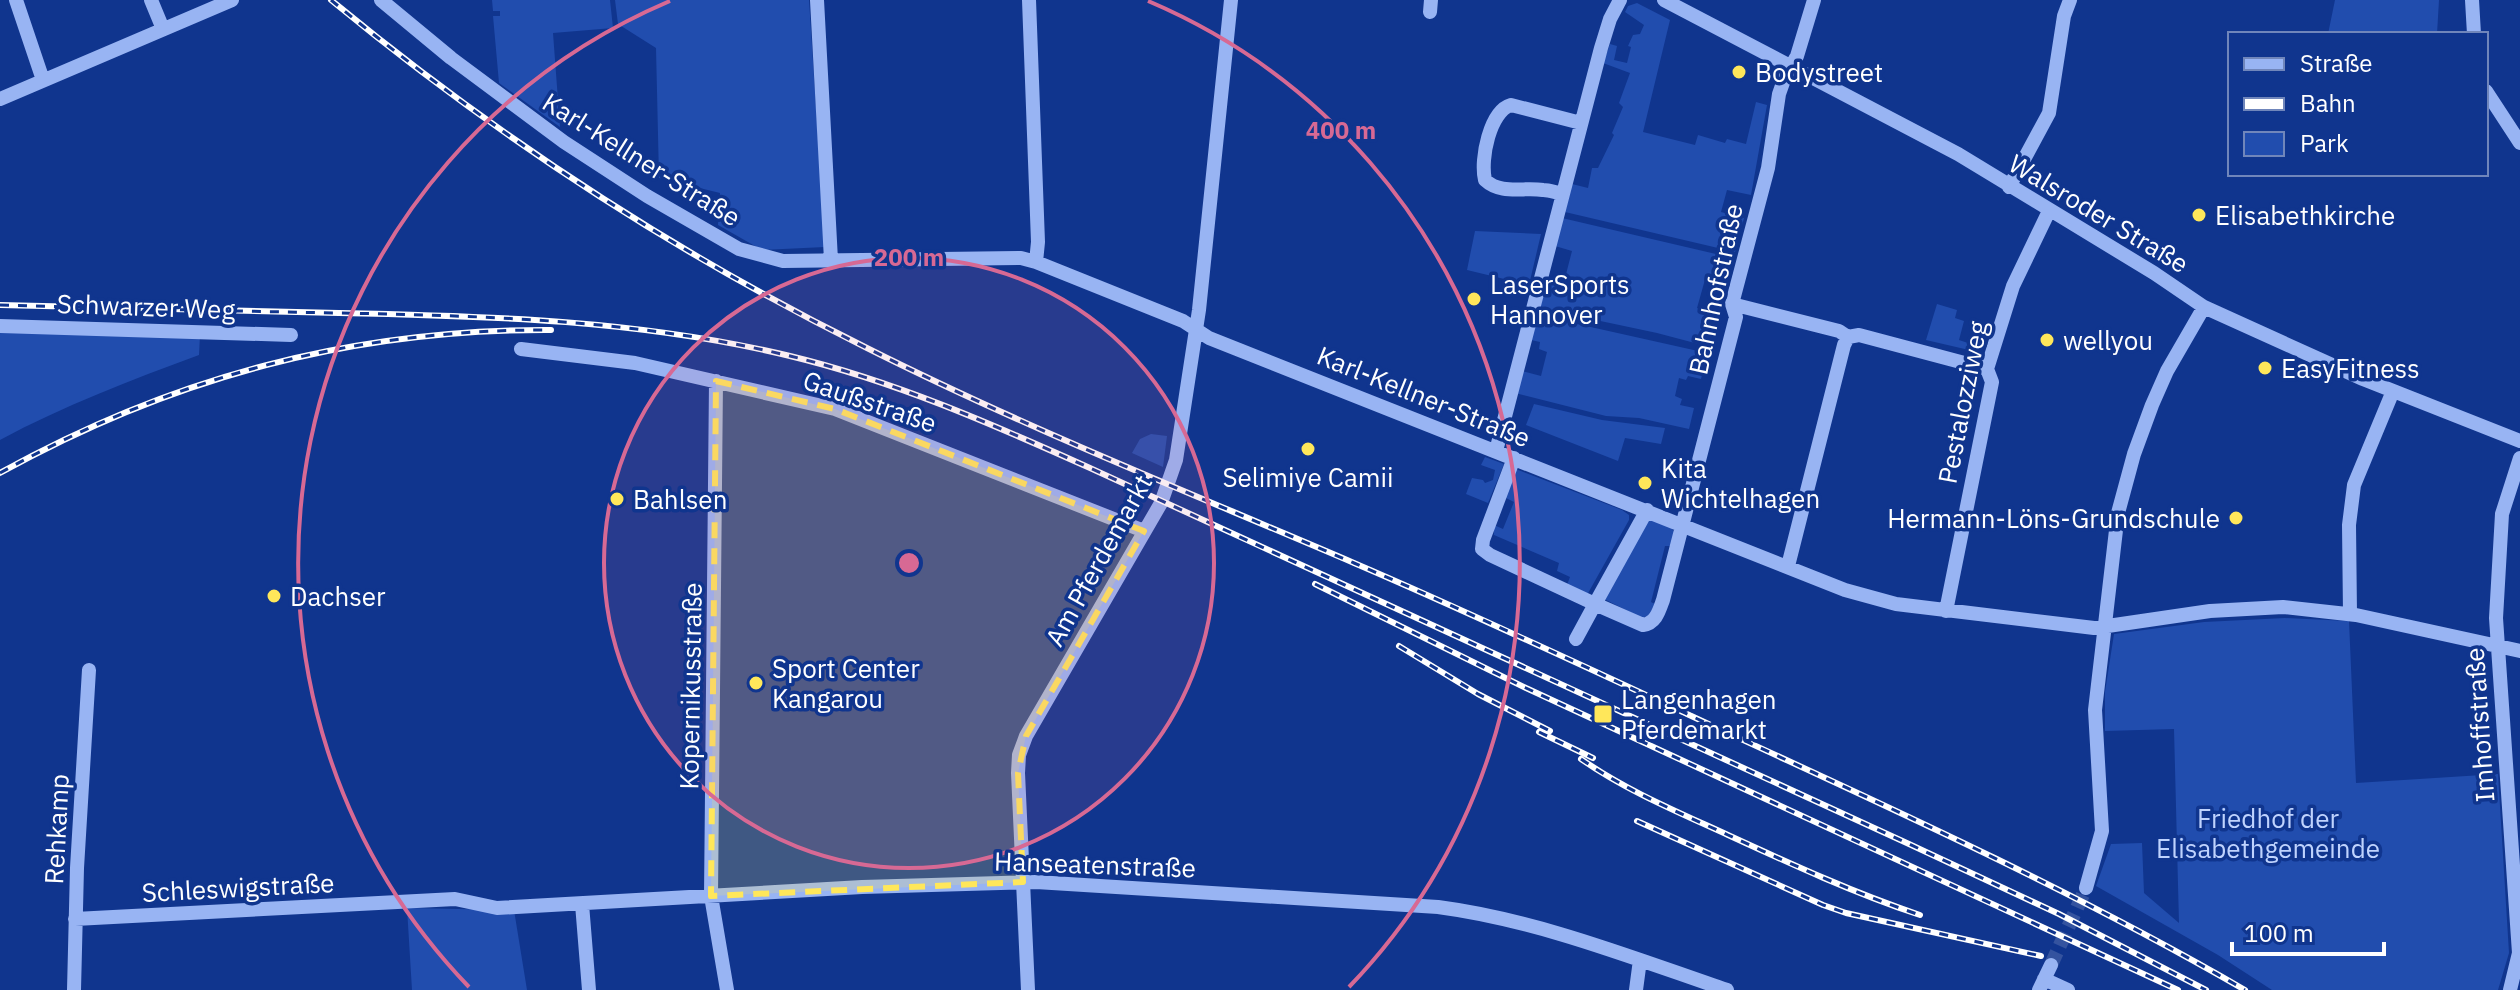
<svg xmlns="http://www.w3.org/2000/svg" width="2520" height="990" viewBox="0 0 2520 990" font-family="'IBM Plex Sans',sans-serif">
<style>
.green{fill:#214dae}
.lines{fill:none;stroke-linecap:round;stroke-linejoin:round}
.minor-tunnel{stroke:#34539f;stroke-width:14;stroke-dasharray:14 7;stroke-linecap:butt}
.minor{stroke:#98b4f3;stroke-width:14}
.rail-casing{stroke:#fff;stroke-width:6}
.rail{stroke:#10358e;stroke-width:3;stroke-dasharray:9;stroke-linecap:butt}
.marked{fill:#ffe75a;fill-opacity:0.2;stroke:#ffe75a;stroke-width:6;stroke-dasharray:16 10;stroke-linejoin:round}
.ring{fill:none;stroke:#d76994;stroke-width:4}
.poi-dot{fill:#ffe75a;stroke:#10358e;stroke-width:3}
.labels{text-anchor:middle;dominant-baseline:central;stroke-width:7;stroke-linejoin:round;paint-order:stroke}
.poi-label{font-size:26px;fill:#fff;stroke:#10358e;text-anchor:start}
.street-label{font-size:26px;fill:#fff;stroke:#10358e}
.park-label{font-size:26px;fill:#bfd3fe;stroke:#10358e}
.centre{fill:#d76994;stroke:#10358e;stroke-width:4}
.ring-label{font-size:24px;text-anchor:middle;font-weight:bold;fill:#d76994;stroke:#10358e;stroke-width:7;stroke-linejoin:round;paint-order:stroke}
</style>
<rect width="100%" height="100%" fill="#10358e"/>
<path class="green" d="M 492,0 L 610,0 L 613,28 L 553,33 L 560,127 L 499,83 L 493,16 L 500,16 L 500,11 L 493,11 Z
M 615,0 L 809,0 L 825,247 L 762,250 L 718,225 L 720,193 L 659,178 L 656,48 L 618,24 Z
M 2335,0 L 2439,0 L 2437,34 L 2328,34 Z
M 1637,3 L 1670,20 L 1643,132 L 1695,145 L 1698,135 L 1725,143 L 1727,139 L 1746,144 L 1756,102 L 1767,105 L 1751,195 L 1727,190 L 1721,212 L 1744,218 L 1735,252 L 1565,212 L 1572,184 L 1588,188 L 1592,168 L 1598,168 L 1614,135 L 1612,133 L 1623,107 L 1619,103 L 1630,73 L 1603,63 L 1610,44 L 1617,46 L 1614,60 L 1627,63 L 1631,47 L 1628,46 L 1633,35 L 1640,34 L 1644,25 L 1625,12 L 1628,6 Z
M 1562,218 L 1733,258 L 1727,282 L 1706,276 L 1697,308 L 1719,315 L 1710,347 L 1657,333 L 1539,308 L 1547,278 L 1564,282 L 1572,251 L 1555,246 Z
M 1475,231 L 1541,234 L 1529,285 L 1467,270 Z
M 1937,304 L 1957,310 L 1955,318 L 1964,321 L 1959,340 L 1971,344 L 1969,350 L 1926,340 Z
M 1537,315 L 1707,353 L 1701,379 L 1688,376 L 1686,380 L 1679,378 L 1675,396 L 1682,399 L 1680,405 L 1694,408 L 1689,429 L 1639,418 L 1606,416 L 1515,393 L 1522,371 L 1541,376 L 1547,352 L 1539,349 L 1540,342 L 1531,340 Z
M 0,331 L 200,335 L 199,355 C 131,380 63,406 0,440 Z
M 1534,404 L 1602,420 L 1665,428 L 1661,444 L 1625,438 L 1618,461 L 1526,425 Z
M 1151,434 L 1167,436 L 1163,467 L 1132,453 L 1140,439 Z
M 1485,457 L 1504,464 L 1488,503 L 1466,494 L 1472,478 L 1483,480 L 1485,483 L 1493,480 L 1495,470 L 1481,465 Z
M 1513,468 L 1622,510 L 1629,515 L 1629,520 L 1587,595 L 1567,585 L 1570,577 L 1557,571 L 1559,563 L 1494,535 L 1494,525 L 1503,529 L 1514,502 L 1502,496 Z
M 1649,518 L 1670,525 L 1675,534 L 1671,546 L 1665,546 L 1651,602 L 1657,605 L 1649,615 L 1642,618 L 1604,599 Z
M 2285,618 L 2349,621 L 2356,783 L 2498,774 L 2509,953 L 2498,990 L 2272,990 L 2218,955 L 2096,886 L 2111,844 L 2142,843 L 2144,893 L 2179,923 L 2174,729 L 2105,731 L 2105,692 L 2114,634 L 2204,622 Z
M 407,908 L 514,910 L 527,990 L 412,990 Z"/>
<g class="lines">
<path class="minor-tunnel" d="M 2051,965 L 2086,888"/>
<path class="minor" d="M 16,0 L 43,80
M 151,0 L 163,29
M 381,0 L 451,58 L 564,142 L 647,196 L 739,249 L 783,261 L 1021,258 L 1036,262 L 1183,321 L 1209,338 L 1845,590 L 1896,604 L 2094,628 L 2210,611 L 2283,607 L 2356,615 L 2520,651
M 817,0 L 831,260
M 1029,0 L 1038,242 L 1036,262
M 1664,0 L 1958,154 L 2154,273 L 2204,307 L 2363,379 L 2520,441
M 2472,0 L 2474,34
M 1430,12 L 1431,0
M 2486,91 L 2520,143
M 0,99 L 232,0
M 2009,187 L 2049,113 L 2064,16 L 2070,0
M 1563,194 C 1556,193 1550,190 1543,190 C 1523,187 1501,195 1485,180 C 1480,159 1490,111 1511,105 L 1581,123
M 1732,304 L 1839,331 L 1848,337 L 1859,335 L 1987,369
M 0,326 L 291,335
M 521,349 L 635,363 L 835,409 L 1144,531
M 716,381 L 711,896 L 727,990
M 1496,451 L 1601,48 L 1610,19 L 1620,0
M 1514,458 L 1483,540 L 1482,549 L 1490,555 L 1595,604 L 1576,639
M 1647,510 L 1595,604 L 1643,625 C 1656,623 1659,611 1663,600 L 1736,317 L 1732,304 L 1768,168 L 1779,94 L 1785,77 L 1797,56 L 1814,0
M 1788,566 L 1844,345 L 1848,337
M 1946,611 L 1992,382 L 1987,369 L 2013,286 L 2049,211
M 2350,614 L 2349,525 L 2354,485 L 2393,391
M 2086,888 L 2102,831 L 2095,710 L 2118,513 L 2134,454 L 2152,405 L 2167,371 L 2204,307
M 582,904 L 589,990
M 75,919 L 455,899 L 497,908 L 862,887 L 1036,882 L 1438,907 C 1537,920 1633,958 1727,990
M 2044,979 L 2068,990
M 74,990 L 77,868 L 89,670
M 1028,990 L 1018,773 L 1019,755 L 1026,736 L 1161,503 L 1176,460 L 1199,310 L 1231,0
M 1636,990 L 1640,960
M 2039,990 L 2051,965
M 2510,990 L 2519,953 L 2496,618 L 2502,514 L 2520,458"/>
<defs>
<path id="rail" d="M 331,0 C 496,136 675,253 867,348 C 1026,428 1191,493 1354,563 C 1480,617 1605,676 1730,734 C 1904,814 2079,894 2245,990
M 0,305 C 113,308 226,311 339,313 C 491,316 641,320 790,356 C 894,381 992,424 1090,468 L 1909,844 L 2059,914 L 2206,990
M 0,473 C 173,377 353,329 551,330
M 1315,584 L 1526,688 L 2178,990
M 1399,646 L 1478,694 L 1550,731
M 1539,732 L 1593,758
M 1581,759 C 1627,791 1678,812 1728,835 C 1791,864 1854,893 1920,915
M 1637,821 L 1823,905 L 1846,913 L 2041,956"/>
</defs>
<use href="#rail" class="rail-casing"/>
<use href="#rail" class="rail"/>
</g>
<path class="marked" d="M 716,381 L 835,409 L 1144,531 L 1026,736 L 1018,773 L 1023,882 L 711,896 Z"/>
<circle cx="909" cy="563" r="305" fill="#d76994" fill-opacity=".12"/>
<g class="ring">
<circle cx="909" cy="563" r="305"/>
<path d="M469 987A611 611 0 0 1 670 1M1148 1A611 611 0 0 1 1349 987"/>
</g>
<g class="poi-dot">
<circle cx="1739" cy="72" r="8"/>
<circle cx="2199" cy="215" r="8"/>
<circle cx="1474" cy="299" r="8"/>
<circle cx="2047" cy="340" r="8"/>
<circle cx="2265" cy="368" r="8"/>
<circle cx="1308" cy="449" r="8"/>
<circle cx="1645" cy="483" r="8"/>
<circle cx="617" cy="499" r="8"/>
<circle cx="2236" cy="518" r="8"/>
<circle cx="274" cy="596" r="8"/>
<circle cx="756" cy="683" r="8"/>
<rect x="1593" y="704" width="20" height="20" rx="4"/>
</g>
<g class="labels">
<g class="poi-label">
<text x="1755" y="72">Bodystreet</text>
<text x="2215" y="215">Elisabethkirche</text>
<text x="1490" y="284">LaserSports<tspan x="1490" dy="30">Hannover</tspan></text>
<text x="2063" y="340">wellyou</text>
<text x="2281" y="368">EasyFitness</text>
<text x="1661" y="468">Kita<tspan x="1661" dy="30">Wichtelhagen</tspan></text>
<text x="1308" y="477" text-anchor="middle">Selimiye Camii</text>
<text x="633" y="499">Bahlsen</text>
<text x="2220" y="518" text-anchor="end">Hermann-Löns-Grundschule</text>
<text x="290" y="596">Dachser</text>
<text x="772" y="668">Sport Center<tspan x="772" dy="30">Kangarou</tspan></text>
<text x="1621" y="699">Langenhagen<tspan x="1621" dy="30">Pferdemarkt</tspan></text>
</g>
<g class="street-label">
<text transform="translate(642 159) rotate(32)">Karl-Kellner-Straße</text>
<text transform="translate(2099 213) rotate(31)">Walsroder Straße</text>
<text transform="translate(1715 289) rotate(-78)">Bahnhofstraße</text>
<text transform="translate(146 306) rotate(2)">Schwarzer Weg</text>
<text transform="translate(1424 396) rotate(22)">Karl-Kellner-Straße</text>
<text transform="translate(870 401) rotate(19)">Gaußstraße</text>
<text transform="translate(1962 402) rotate(-79)">Pestalozziweg</text>
<text transform="translate(1098 560) rotate(-61)">Am Pferdemarkt</text>
<text transform="translate(690 686) rotate(-89)">Kopernikusstraße</text>
<text transform="translate(2479 725) rotate(-94)">Imhoffstraße</text>
<text transform="translate(56 829) rotate(-87)">Rehkamp</text>
<text transform="translate(1095 864) rotate(2)">Hanseatenstraße</text>
<text transform="translate(238 887) rotate(-3)">Schleswigstraße</text>
</g>
<g class="park-label">
<text x="2268" y="818">Friedhof der<tspan x="2268" dy="30">Elisabethgemeinde</tspan></text>
</g>
</g>
<circle cx="909" cy="563" r="12" class="centre"/>
<g class="ring-label">
<text x="1341" y="139">400 m</text>
<text x="909" y="266">200 m</text>
</g>
<rect x="2228" y="32" width="260" height="144" fill="#10358e" stroke="#7086bb" stroke-width="2"/>
<rect x="2244" y="58" width="40" height="12" fill="#98b4f3" stroke="#7086bb" stroke-width="2"/>
<text x="2300" y="72" font-size="24" fill="#ffffff">Straße</text>
<rect x="2244" y="98" width="40" height="12" fill="#ffffff" stroke="#7086bb" stroke-width="2"/>
<text x="2300" y="112" font-size="24" fill="#ffffff">Bahn</text>
<rect x="2244" y="132" width="40" height="24" fill="#214dae" stroke="#7086bb" stroke-width="2"/>
<text x="2300" y="152" font-size="24" fill="#ffffff">Park</text>
<path d="M2232 942v12h152v-12" fill="none" stroke="#ffffff" stroke-width="4"/>
<text x="2244" y="942" font-size="24" fill="#ffffff" stroke="#10358e" stroke-width="6" paint-order="stroke">100 m</text>
</svg>
